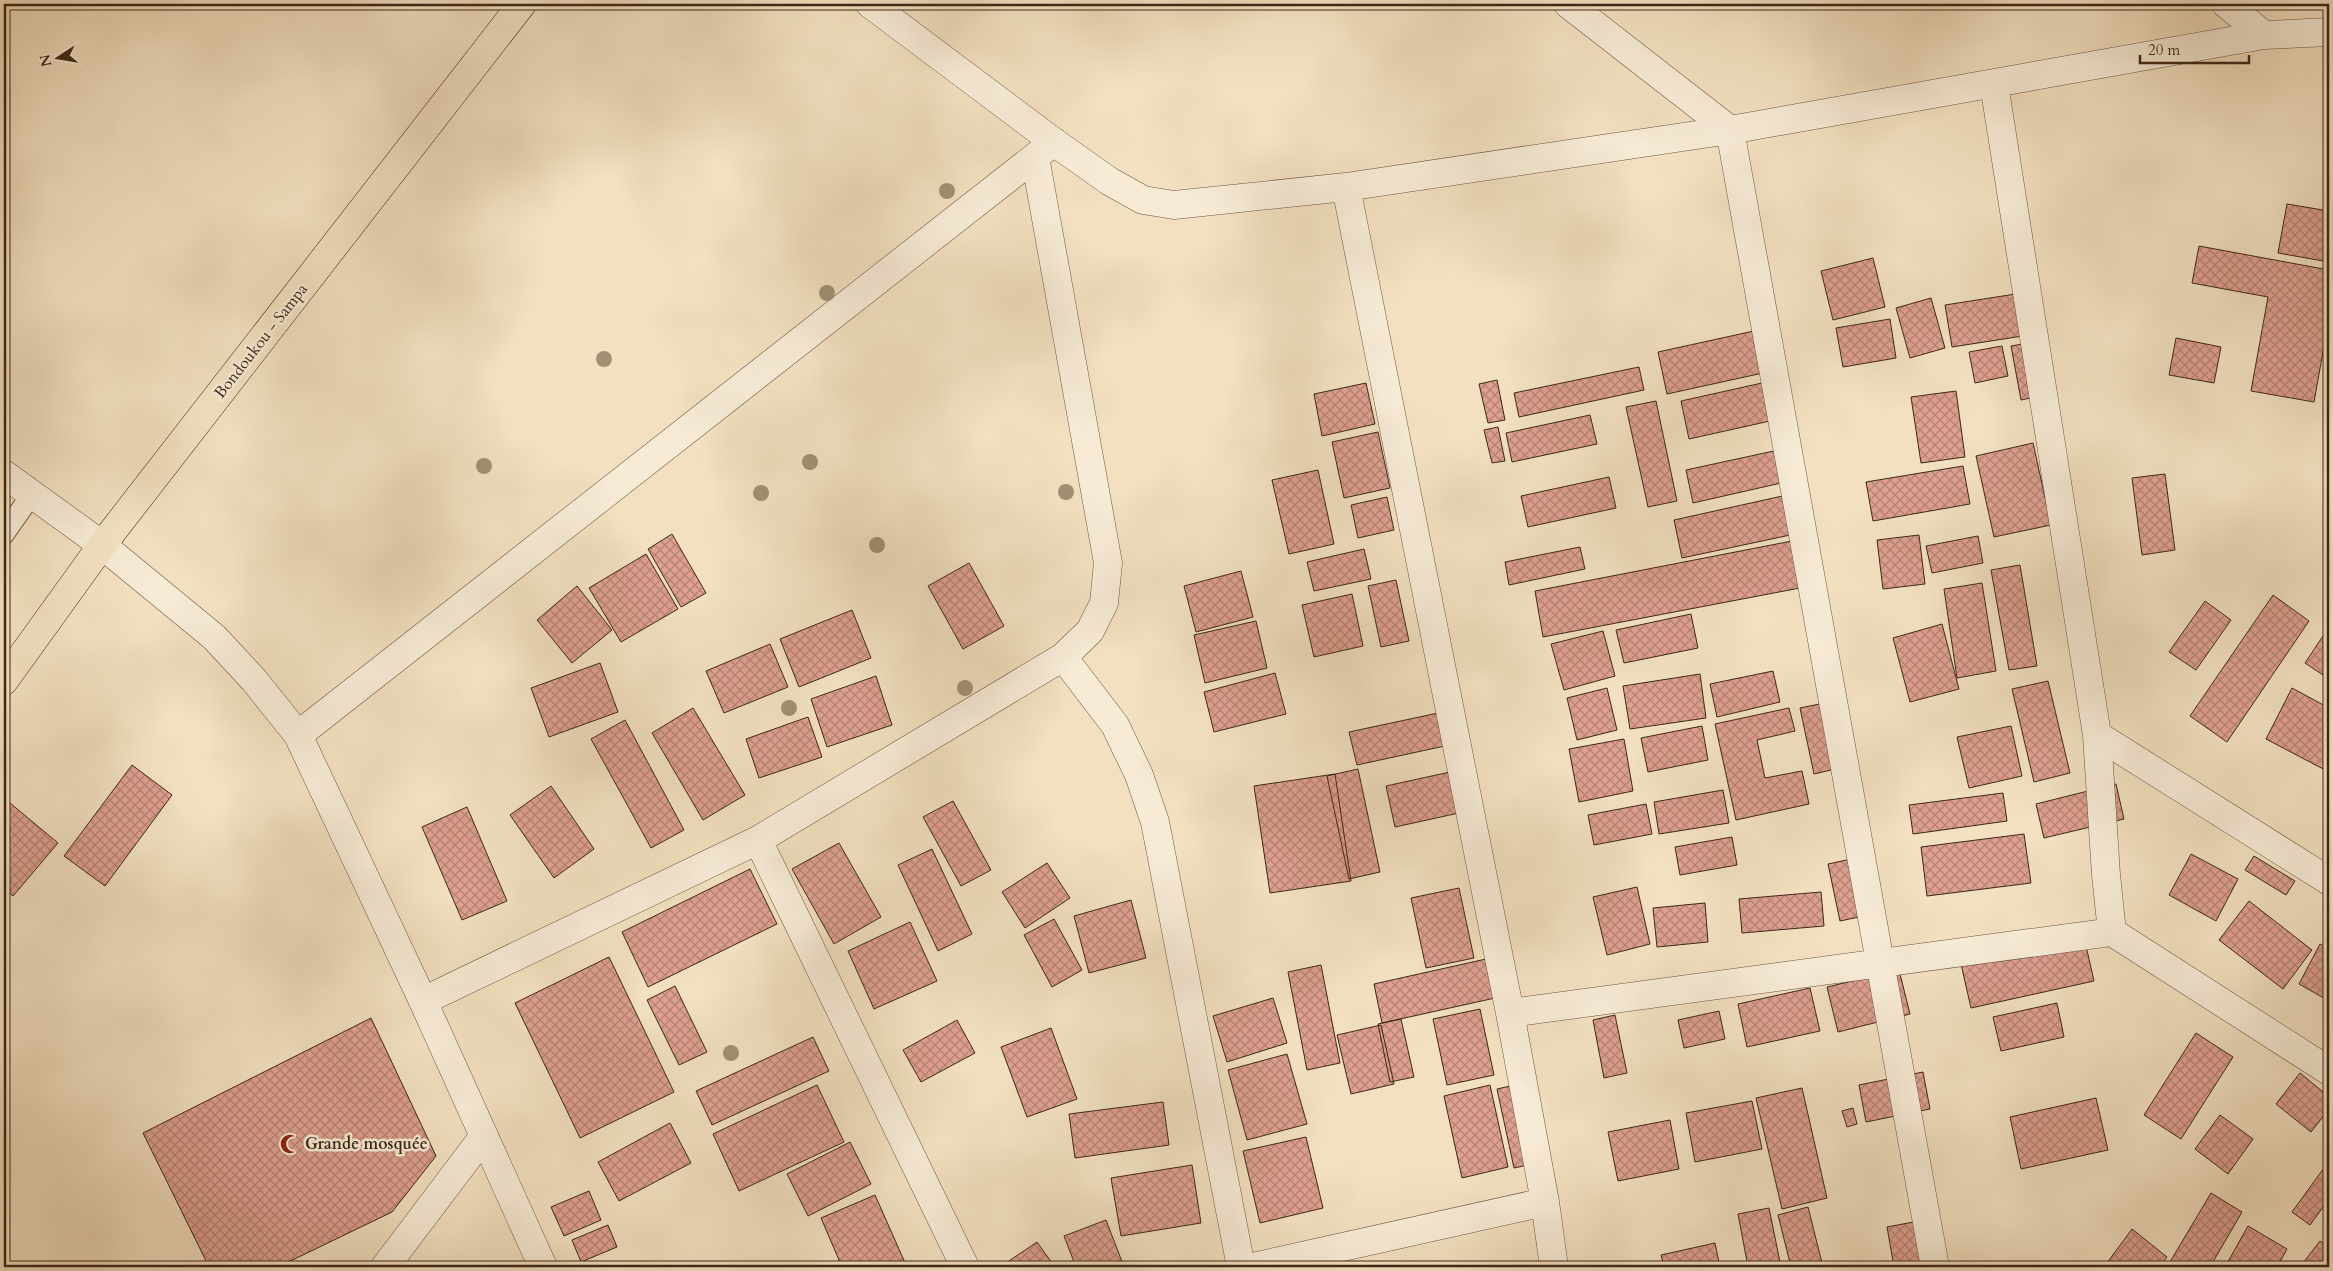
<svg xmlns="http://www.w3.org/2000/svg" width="2333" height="1271" viewBox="0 0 2333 1271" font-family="Cardo,serif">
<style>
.building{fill:url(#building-cross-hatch);stroke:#3e2718}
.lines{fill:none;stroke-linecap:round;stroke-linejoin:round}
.service-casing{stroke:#6b5542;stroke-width:22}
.minor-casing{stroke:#6b5542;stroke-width:29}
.tertiary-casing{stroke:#6b5542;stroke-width:29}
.primary-casing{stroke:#3e2718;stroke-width:29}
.service{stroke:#f7ebd6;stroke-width:20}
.minor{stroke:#f7ebd6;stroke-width:28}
.tertiary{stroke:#f7ebd6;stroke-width:28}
.primary{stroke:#f2e0c0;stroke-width:28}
.tree{fill:#a19074}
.labels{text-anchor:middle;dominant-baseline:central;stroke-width:5;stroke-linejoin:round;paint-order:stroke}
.street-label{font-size:16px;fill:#3e2718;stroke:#f7ebd6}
.poi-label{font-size:16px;font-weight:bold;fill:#3e2718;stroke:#f7ebd6;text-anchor:start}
</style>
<defs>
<pattern id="building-cross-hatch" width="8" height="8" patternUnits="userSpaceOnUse" patternTransform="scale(1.25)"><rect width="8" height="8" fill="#dea091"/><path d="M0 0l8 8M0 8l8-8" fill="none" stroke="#b58275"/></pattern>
</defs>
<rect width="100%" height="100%" fill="#f2e0c0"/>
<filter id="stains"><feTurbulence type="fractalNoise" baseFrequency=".004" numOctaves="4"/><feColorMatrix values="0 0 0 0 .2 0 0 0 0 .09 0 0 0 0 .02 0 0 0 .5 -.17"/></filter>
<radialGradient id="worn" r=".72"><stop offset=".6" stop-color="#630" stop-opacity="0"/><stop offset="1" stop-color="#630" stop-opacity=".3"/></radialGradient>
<path class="building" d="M 2287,204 L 2329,211 L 2329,262 L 2278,253 Z
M 2199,246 L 2329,270 L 2329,318 L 2314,402 L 2251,391 L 2268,297 L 2192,283 Z
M 1873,258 L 1885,307 L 1833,320 L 1821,271 Z
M 2035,291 L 2042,333 L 1952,347 L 1945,305 Z
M 1931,298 L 1945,348 L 1910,358 L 1896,308 Z
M 1890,319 L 1896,358 L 1843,367 L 1836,328 Z
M 1754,331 L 1763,373 L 1667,394 L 1658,352 Z
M 2176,338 L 2221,347 L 2214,383 L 2169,375 Z
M 2046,340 L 2056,393 L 2021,400 L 2011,346 Z
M 2002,346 L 2008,376 L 1975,383 L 1969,352 Z
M 1639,367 L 1644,390 L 1519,417 L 1514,393 Z
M 1497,380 L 1505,420 L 1488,423 L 1479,384 Z
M 1366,383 L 1375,424 L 1322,436 L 1314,394 Z
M 1762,383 L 1770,421 L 1689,439 L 1681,401 Z
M 1956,391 L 1965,457 L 1921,463 L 1911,397 Z
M 1656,401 L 1677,501 L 1648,507 L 1626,407 Z
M 1590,415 L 1597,444 L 1512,462 L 1506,433 Z
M 1498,427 L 1505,461 L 1492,463 L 1484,430 Z
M 1378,432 L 1390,488 L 1344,498 L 1332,442 Z
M 2033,443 L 2051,525 L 1994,537 L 1976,456 Z
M 1783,449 L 1790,481 L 1693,503 L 1686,470 Z
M 1963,466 L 1970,504 L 1873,521 L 1866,482 Z
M 1318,470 L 1334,544 L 1289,554 L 1272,480 Z
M 2165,474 L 2175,550 L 2142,555 L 2132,478 Z
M 1609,477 L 1616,508 L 1528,527 L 1521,496 Z
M 1787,495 L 1795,534 L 1682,558 L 1674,520 Z
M 1387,497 L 1394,530 L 1358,538 L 1351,505 Z
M 672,534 L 706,593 L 681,607 L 648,549 Z
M 1919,535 L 1925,584 L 1883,589 L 1877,540 Z
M 1978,536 L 1983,563 L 1932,573 L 1926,546 Z
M 1792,541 L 1800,588 L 1543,637 L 1535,591 Z
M 1580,547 L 1585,569 L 1509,585 L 1505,562 Z
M 1364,549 L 1371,579 L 1314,591 L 1307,562 Z
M 646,554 L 678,609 L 621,642 L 589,588 Z
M 969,563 L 1004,626 L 963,649 L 928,586 Z
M 2020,565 L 2037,666 L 2009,670 L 1991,570 Z
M 1241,571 L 1253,617 L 1196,632 L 1184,586 Z
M 1396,580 L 1409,641 L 1381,647 L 1368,586 Z
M 1982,583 L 1996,671 L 1957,678 L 1944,589 Z
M 577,586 L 612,630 L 572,663 L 537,620 Z
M 1352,594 L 1363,646 L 1314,657 L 1302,605 Z
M 2273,595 L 2309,621 L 2227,742 L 2190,716 Z
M 2205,601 L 2231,620 L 2196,670 L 2169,652 Z
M 852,610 L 871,658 L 799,687 L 780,639 Z
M 1691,614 L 1698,648 L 1624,663 L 1616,630 Z
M 1256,621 L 1267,668 L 1205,683 L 1194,635 Z
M 1942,624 L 1959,689 L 1910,702 L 1893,638 Z
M 2327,630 L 2329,632 L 2329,679 L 2305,663 Z
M 1603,631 L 1615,676 L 1564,690 L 1551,644 Z
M 770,644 L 788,687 L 724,713 L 706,671 Z
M 600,663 L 618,712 L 549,737 L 531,688 Z
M 1773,671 L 1780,702 L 1717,717 L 1710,684 Z
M 1275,673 L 1286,714 L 1214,732 L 1204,692 Z
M 1700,674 L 1706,718 L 1630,729 L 1623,686 Z
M 876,676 L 892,725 L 827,747 L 811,699 Z
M 2048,681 L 2070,773 L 2034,782 L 2012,689 Z
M 1607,688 L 1617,730 L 1577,740 L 1567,698 Z
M 2292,688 L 2329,708 L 2329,772 L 2266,739 Z
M 1839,700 L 1853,765 L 1814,774 L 1800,708 Z
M 693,708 L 745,795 L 703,820 L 652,733 Z
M 1789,708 L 1795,731 L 1757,740 L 1765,778 L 1802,771 L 1809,804 L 1736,820 L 1715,724 Z
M 1457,709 L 1463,742 L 1357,765 L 1349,732 Z
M 808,717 L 822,757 L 759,778 L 746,739 Z
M 625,720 L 684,830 L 651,848 L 591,739 Z
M 1702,726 L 1708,760 L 1648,772 L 1641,738 Z
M 2011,726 L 2022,776 L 1969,788 L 1957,737 Z
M 1624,739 L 1633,791 L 1579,802 L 1569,749 Z
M 132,765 L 172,795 L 105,886 L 64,856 Z
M 1358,769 L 1380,872 L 1349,879 L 1327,776 Z
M 1450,772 L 1459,813 L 1395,827 L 1386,786 Z
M 1335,774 L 1351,881 L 1270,893 L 1254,786 Z
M 2116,784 L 2124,819 L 2044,838 L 2036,804 Z
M 551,786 L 594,849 L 554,878 L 510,815 Z
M 1723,790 L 1729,823 L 1659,834 L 1654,802 Z
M 2003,793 L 2007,821 L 1913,834 L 1909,805 Z
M 4,798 L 58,843 L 13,896 L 4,888 Z
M 953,801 L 991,870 L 961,886 L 923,817 Z
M 1646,804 L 1652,834 L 1594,845 L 1588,815 Z
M 467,807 L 507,901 L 462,920 L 422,827 Z
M 2024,834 L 2031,883 L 1927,896 L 1921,847 Z
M 1732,837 L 1737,865 L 1680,875 L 1675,847 Z
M 839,843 L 881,917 L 834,944 L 792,869 Z
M 932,849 L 972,934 L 938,951 L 898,865 Z
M 2191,854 L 2238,879 L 2216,921 L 2169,895 Z
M 1870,855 L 1883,912 L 1840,921 L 1828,864 Z
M 2254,856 L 2295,881 L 2286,895 L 2245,870 Z
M 1047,863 L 1070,898 L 1025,928 L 1002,892 Z
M 750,869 L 777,924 L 648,987 L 622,932 Z
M 1637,887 L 1650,944 L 1607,955 L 1593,897 Z
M 1459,888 L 1474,958 L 1426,968 L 1411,898 Z
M 1821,892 L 1824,926 L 1742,933 L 1739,899 Z
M 1131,900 L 1146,958 L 1089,973 L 1074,916 Z
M 2249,901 L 2312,950 L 2283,989 L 2219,940 Z
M 1705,903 L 1708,942 L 1657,947 L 1653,908 Z
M 1054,919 L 1082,970 L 1052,987 L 1024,935 Z
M 910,922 L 937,981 L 874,1009 L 848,951 Z
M 2084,937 L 2094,981 L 1971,1008 L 1961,964 Z
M 2320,944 L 2329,949 L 2329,1001 L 2299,984 Z
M 609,957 L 674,1092 L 580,1138 L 515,1003 Z
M 1486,959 L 1495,998 L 1382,1023 L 1374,984 Z
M 1321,965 L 1340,1063 L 1307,1070 L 1288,972 Z
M 1899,970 L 1910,1014 L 1838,1032 L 1827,987 Z
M 675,986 L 707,1052 L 679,1065 L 647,1000 Z
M 1810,988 L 1820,1031 L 1747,1047 L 1738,1004 Z
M 1273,998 L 1287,1043 L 1227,1062 L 1213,1016 Z
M 2057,1003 L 2064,1037 L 2001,1051 L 1993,1017 Z
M 1480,1009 L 1494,1075 L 1447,1085 L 1433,1019 Z
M 1719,1011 L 1725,1039 L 1684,1048 L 1678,1020 Z
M 1615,1015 L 1627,1073 L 1604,1078 L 1593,1020 Z
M 371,1018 L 436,1156 L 392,1212 L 278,1267 L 209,1267 L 143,1133 Z
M 1401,1019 L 1414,1077 L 1390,1082 L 1378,1024 Z
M 957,1020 L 975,1053 L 921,1082 L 903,1050 Z
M 1381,1025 L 1394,1084 L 1351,1094 L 1337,1035 Z
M 1051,1028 L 1077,1099 L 1027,1117 L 1001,1047 Z
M 2196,1033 L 2233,1057 L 2181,1139 L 2144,1115 Z
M 813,1037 L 829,1071 L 712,1125 L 696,1091 Z
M 1287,1054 L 1307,1124 L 1247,1140 L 1228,1070 Z
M 1923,1072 L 1930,1109 L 1866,1122 L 1859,1085 Z
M 2300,1073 L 2329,1097 L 2329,1109 L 2311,1132 L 2276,1104 Z
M 1524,1083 L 1541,1162 L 1514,1168 L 1497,1089 Z
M 817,1085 L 844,1142 L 739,1191 L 713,1134 Z
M 1490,1085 L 1508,1167 L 1462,1178 L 1444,1096 Z
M 1802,1088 L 1827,1198 L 1782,1209 L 1756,1098 Z
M 2096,1098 L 2108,1150 L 2021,1169 L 2010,1117 Z
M 1752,1101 L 1762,1149 L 1695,1162 L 1686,1113 Z
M 1163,1102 L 1169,1145 L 1075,1158 L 1069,1114 Z
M 1853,1108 L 1857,1124 L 1847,1127 L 1842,1111 Z
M 2220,1115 L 2253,1139 L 2228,1174 L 2195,1149 Z
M 1670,1120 L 1679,1169 L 1618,1181 L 1608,1132 Z
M 670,1123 L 691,1163 L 619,1201 L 598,1162 Z
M 1306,1137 L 1323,1208 L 1260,1223 L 1243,1151 Z
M 850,1142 L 871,1184 L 808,1216 L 787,1174 Z
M 2329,1161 L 2329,1199 L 2310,1225 L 2292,1212 Z
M 1192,1165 L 1201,1223 L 1121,1236 L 1111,1178 Z
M 589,1191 L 601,1220 L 564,1236 L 551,1207 Z
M 2211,1193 L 2242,1212 L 2210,1267 L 2167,1267 Z
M 875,1195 L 906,1265 L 901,1267 L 842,1267 L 821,1218 Z
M 1808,1207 L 1823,1267 L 1791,1267 L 1778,1215 Z
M 1769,1208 L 1781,1267 L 1748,1267 L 1738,1214 Z
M 1935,1218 L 1945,1267 L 1894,1267 L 1887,1227 Z
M 1106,1220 L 1124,1267 L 1076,1267 L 1064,1236 Z
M 608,1225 L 617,1247 L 581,1262 L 572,1240 Z
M 2248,1226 L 2287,1249 L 2277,1267 L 2225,1267 Z
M 2132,1229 L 2167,1257 L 2159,1267 L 2104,1267 Z
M 2320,1241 L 2329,1248 L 2329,1267 L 2300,1267 Z
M 1037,1242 L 1055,1267 L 1000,1267 Z
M 1715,1243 L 1720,1267 L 1664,1267 L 1661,1255 Z"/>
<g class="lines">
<defs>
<path id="service" d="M 4,534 L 32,494"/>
<path id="minor" d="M 870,4 L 1054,142 L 1109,181 L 1143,200 L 1174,205 L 1346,187 L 1510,1013 L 1545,1202 L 1554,1267
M 1568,4 L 1730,130 L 1935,1267
M 2226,4 L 2264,35
M 1994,84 L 2097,735 L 2106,875 L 2112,932
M 1035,157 L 1108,563 L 1104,603 L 1090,631 L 1063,657
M 1346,187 L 1730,130 L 2264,35 L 2329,32
M 298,735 L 1054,142
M 2097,735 L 2329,881
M 758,840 L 965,1267
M 423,1001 L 758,840 L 1063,657 L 1115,725 L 1139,775 L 1155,822 L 1241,1267
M 1510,1013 L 2112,932 L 2329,1071
M 385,1267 L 484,1136
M 1253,1267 L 1545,1202"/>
<path id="tertiary" d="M 4,474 L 102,545 L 214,637 L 254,680 L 298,735 L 423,1001 L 543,1267"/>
<path id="primary" d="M 4,681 L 102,545 L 522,4"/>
</defs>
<use href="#service" class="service-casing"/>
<use href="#minor" class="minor-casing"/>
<use href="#tertiary" class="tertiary-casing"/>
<use href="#primary" class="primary-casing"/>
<use href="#service" class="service"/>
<use href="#minor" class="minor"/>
<use href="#tertiary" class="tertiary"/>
<use href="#primary" class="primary"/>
</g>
<g class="tree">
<circle cx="947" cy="191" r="8"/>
<circle cx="827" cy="293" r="8"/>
<circle cx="604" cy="359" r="8"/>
<circle cx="810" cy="462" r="8"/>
<circle cx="484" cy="466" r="8"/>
<circle cx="1066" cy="492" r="8"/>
<circle cx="761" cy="493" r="8"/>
<circle cx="877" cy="545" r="8"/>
<circle cx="965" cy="688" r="8"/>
<circle cx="789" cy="708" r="8"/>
<circle cx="731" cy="1053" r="8"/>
</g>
<defs>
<symbol id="mosque-bare" viewBox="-9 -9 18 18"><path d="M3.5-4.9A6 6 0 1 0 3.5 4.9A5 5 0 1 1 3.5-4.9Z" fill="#8f2418" stroke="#f7ebd6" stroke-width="2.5" paint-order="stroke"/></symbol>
</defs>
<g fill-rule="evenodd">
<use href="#mosque-bare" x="276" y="1130" width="28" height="28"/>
</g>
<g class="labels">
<g class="street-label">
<text transform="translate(261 341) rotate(-52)">Bondoukou - Sampa</text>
</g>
<g class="poi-label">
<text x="305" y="1144">Grande mosquée</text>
</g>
</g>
<rect width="2333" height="1271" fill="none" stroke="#f2e0c0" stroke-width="20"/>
<rect x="5" y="5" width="2323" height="1261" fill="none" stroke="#3e2718" stroke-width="2.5"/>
<rect x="10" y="10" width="2313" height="1251" fill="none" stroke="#3e2718"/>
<g transform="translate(58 58) rotate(258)" stroke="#f7ebd6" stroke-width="4" paint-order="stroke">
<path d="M0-4L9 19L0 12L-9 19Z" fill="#3e2718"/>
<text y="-8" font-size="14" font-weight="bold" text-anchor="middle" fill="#3e2718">N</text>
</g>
<path d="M2140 55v8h109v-8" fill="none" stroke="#3e2718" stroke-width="2.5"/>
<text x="2148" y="55" font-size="15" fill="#3e2718" stroke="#f7ebd6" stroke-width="4" paint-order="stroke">20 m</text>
<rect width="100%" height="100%" filter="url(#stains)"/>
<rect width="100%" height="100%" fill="url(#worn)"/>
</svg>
